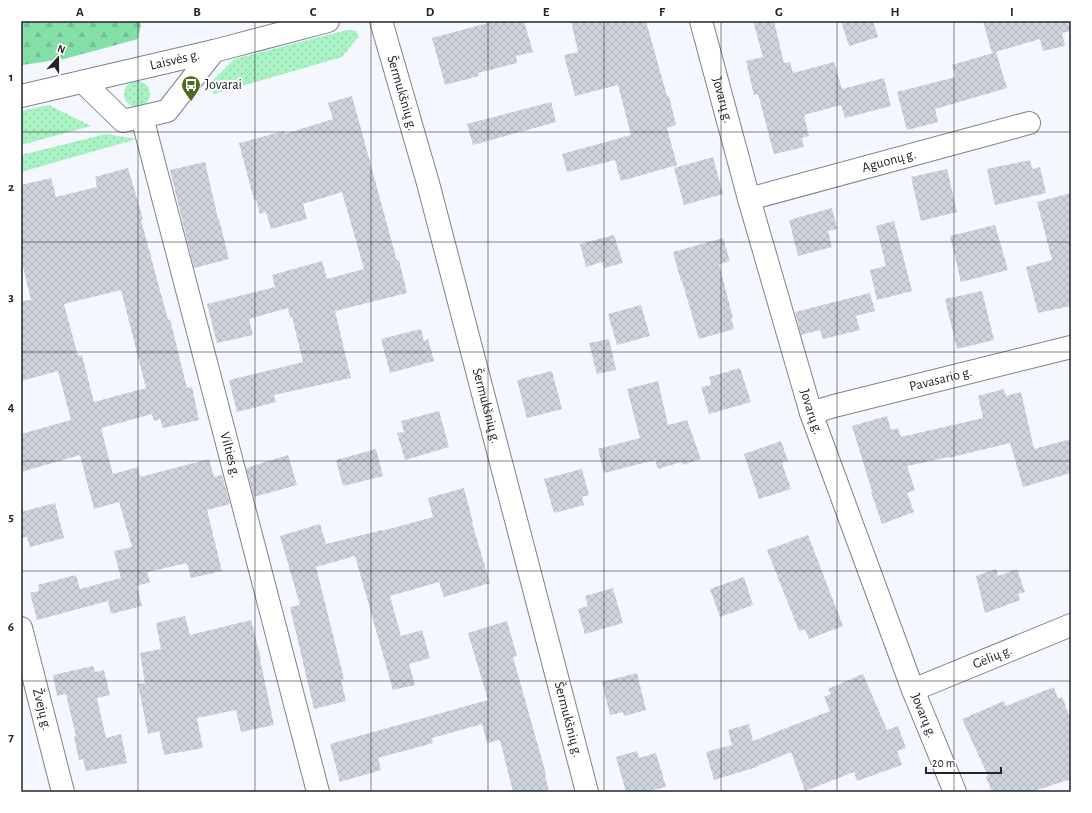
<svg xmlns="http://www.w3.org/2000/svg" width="1092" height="813" viewBox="0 0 1092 813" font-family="'Alegreya Sans',sans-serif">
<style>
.grass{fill:url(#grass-dots)}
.forest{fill:url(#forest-firs)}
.building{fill:url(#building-cross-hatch);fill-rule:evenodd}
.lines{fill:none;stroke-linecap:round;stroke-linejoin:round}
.minor-casing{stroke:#7e828a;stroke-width:24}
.minor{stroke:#fff;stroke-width:22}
.grid{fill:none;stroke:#222427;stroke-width:1;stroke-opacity:0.55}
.labels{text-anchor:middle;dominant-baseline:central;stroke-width:4;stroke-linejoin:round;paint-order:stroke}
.street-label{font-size:14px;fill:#222427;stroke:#fff}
.poi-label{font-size:14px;fill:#222427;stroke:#fff;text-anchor:start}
.neatline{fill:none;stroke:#222427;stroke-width:1.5}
.grid-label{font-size:13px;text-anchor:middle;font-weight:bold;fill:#222427}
</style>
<defs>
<pattern id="grass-dots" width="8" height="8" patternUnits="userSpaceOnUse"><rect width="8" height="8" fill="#a9f2c4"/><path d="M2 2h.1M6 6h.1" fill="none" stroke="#91cfa8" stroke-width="1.8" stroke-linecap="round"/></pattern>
<pattern id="forest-firs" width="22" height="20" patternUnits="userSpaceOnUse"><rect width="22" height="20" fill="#85dfa8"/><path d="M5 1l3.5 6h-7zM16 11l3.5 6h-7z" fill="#73bf91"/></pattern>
<pattern id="building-cross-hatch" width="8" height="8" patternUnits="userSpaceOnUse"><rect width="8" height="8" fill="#cfd4dc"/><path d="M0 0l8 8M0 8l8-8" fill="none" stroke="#b1b6bd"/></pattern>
</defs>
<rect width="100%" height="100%" fill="#f4f8fe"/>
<path class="grass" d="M 347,30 L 351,30 L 356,31 L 359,36 L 342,57 L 214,94 L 207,86 L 234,59 Z
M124 94a13 13 0 1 1 26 0a13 13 0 1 1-26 0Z
M 49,105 L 91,126 L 21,145 L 21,111 Z
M 106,134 L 137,139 L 21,172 L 21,155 Z"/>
<path class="forest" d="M 21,21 L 42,21 L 44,23 L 57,21 L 140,21 L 141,25 L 138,39 L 64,59 L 22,65 Z"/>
<path class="building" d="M 495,21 L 524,21 L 533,52 L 516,56 L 517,63 L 478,73 L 479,76 L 445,85 L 432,38 Z
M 571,21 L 646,21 L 667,96 L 669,96 L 676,125 L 667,128 L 677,165 L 621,181 L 615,160 L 567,172 L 562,154 L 631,135 L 618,85 L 575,96 L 564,55 L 578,52 Z
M 753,21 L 774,21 L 784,63 L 790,62 L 793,73 L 834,62 L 842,89 L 884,78 L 891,106 L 845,118 L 841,105 L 804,115 L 809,136 L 802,138 L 804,147 L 774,154 L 758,94 L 754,95 L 746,61 L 763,57 Z
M 841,21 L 873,21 L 878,37 L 849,46 Z
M 983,21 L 1071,21 L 1071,31 L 1062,33 L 1065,46 L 1043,51 L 1040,39 L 992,53 Z
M 996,52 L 1007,88 L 935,109 L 938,122 L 907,130 L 897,92 L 956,77 L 952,65 Z
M 352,96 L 397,261 L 399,260 L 407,293 L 335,311 L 351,378 L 274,395 L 276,402 L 237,412 L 229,380 L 303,362 L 292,317 L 290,317 L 288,308 L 249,319 L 253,335 L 217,343 L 207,304 L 275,287 L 272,275 L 322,261 L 327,279 L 364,269 L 342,192 L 303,204 L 307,219 L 271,229 L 266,212 L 260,214 L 256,199 L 254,200 L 239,143 L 284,131 L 285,134 L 333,119 L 328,103 Z
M 551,102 L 556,122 L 473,145 L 467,124 Z
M 713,157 L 723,194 L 684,205 L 674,168 Z
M 1030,160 L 1032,169 L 1040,167 L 1046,193 L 995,205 L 987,169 Z
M 205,162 L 218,219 L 219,219 L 229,259 L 194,268 L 170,170 Z
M 128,168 L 143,219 L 141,220 L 168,320 L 170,319 L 187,388 L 192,387 L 199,420 L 163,428 L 160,419 L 154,421 L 152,414 L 101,428 L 113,474 L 138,467 L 140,477 L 209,459 L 214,477 L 222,475 L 230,504 L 207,510 L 222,571 L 191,578 L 187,563 L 147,572 L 150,582 L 137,586 L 142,606 L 111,614 L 108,601 L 37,620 L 30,593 L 39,591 L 38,585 L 76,575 L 80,589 L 121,578 L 114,551 L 132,547 L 119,502 L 94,509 L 80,455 L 21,472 L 21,434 L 71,420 L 58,371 L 21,381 L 21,301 L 31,300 L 21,258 L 21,185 L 51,178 L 56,197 L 97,187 L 95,177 ZM 121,290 L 146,388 L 94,402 L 82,355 L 78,356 L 64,304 Z
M 947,169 L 957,212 L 921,221 L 911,177 Z
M 1071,193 L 1071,306 L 1038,313 L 1026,267 L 1052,260 L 1037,202 Z
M 832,208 L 837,229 L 828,231 L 832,247 L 798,256 L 789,220 Z
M 894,221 L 912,291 L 877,300 L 870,270 L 886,266 L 876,226 Z
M 995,225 L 1008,270 L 961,282 L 950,236 Z
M 614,235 L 623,263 L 604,268 L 602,262 L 586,267 L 580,244 Z
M 723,238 L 730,261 L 719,264 L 733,318 L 731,318 L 734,329 L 699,339 L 682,281 L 681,281 L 673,252 Z
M 982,291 L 994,340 L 957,349 L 945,299 Z
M 870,293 L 875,311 L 856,316 L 860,330 L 823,339 L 820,330 L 801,335 L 795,312 Z
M 641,305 L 650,336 L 617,345 L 608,314 Z
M 421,329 L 424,341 L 428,339 L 434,361 L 390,373 L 381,339 Z
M 609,339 L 616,370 L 597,374 L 589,343 Z
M 740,368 L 751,402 L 709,414 L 701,387 L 711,385 L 709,377 Z
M 552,371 L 562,409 L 527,418 L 517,380 Z
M 658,381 L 668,425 L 687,420 L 701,459 L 682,465 L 681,462 L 658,469 L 655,460 L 604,473 L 598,449 L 640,438 L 627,389 Z
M 1004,389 L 1006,396 L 1021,392 L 1034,449 L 1071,439 L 1071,473 L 1023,487 L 1010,443 L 948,458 L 948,457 L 907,466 L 915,490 L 907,493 L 914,512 L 882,524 L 871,492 L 872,491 L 852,426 L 887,416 L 891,430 L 898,428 L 901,437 L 983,418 L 978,396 Z
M 439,411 L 449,447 L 405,460 L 397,433 L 404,432 L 401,421 Z
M 781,441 L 788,461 L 782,463 L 791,489 L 759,499 L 744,454 Z
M 376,449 L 383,476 L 343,486 L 336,460 Z
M 288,455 L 297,485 L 254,497 L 246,468 Z
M 582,469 L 589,495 L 582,497 L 584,505 L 554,513 L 544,479 Z
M 464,488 L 473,523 L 472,523 L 490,583 L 444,597 L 439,582 L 390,596 L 401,636 L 422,630 L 430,658 L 409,664 L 415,685 L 393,690 L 355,556 L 316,567 L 344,679 L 341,680 L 346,701 L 314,709 L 290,607 L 300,605 L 280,536 L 320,524 L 326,544 L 382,530 L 382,531 L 433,517 L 428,498 Z
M 55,503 L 64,538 L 30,547 L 27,537 L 21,538 L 21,512 Z
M 808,535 L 843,626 L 809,639 L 805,629 L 799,631 L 767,550 Z
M 996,569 L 998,576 L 1017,569 L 1025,592 L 1018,594 L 1020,600 L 985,613 L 976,576 Z
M 744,577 L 753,605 L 720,617 L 710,589 Z
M 613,588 L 623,623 L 585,634 L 578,609 L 588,606 L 585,596 Z
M 185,616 L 190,635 L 251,620 L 261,659 L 260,659 L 274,725 L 241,732 L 236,710 L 197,718 L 203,748 L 164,755 L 159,731 L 148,734 L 138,684 L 145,683 L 140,653 L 161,649 L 156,623 Z
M 507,621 L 517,656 L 513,657 L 546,774 L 545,775 L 549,792 L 513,792 L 500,740 L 487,743 L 482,724 L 432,738 L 433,743 L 378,758 L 381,770 L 340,782 L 330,744 L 488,700 L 468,633 Z
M 93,666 L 95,672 L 104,670 L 110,695 L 97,698 L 106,738 L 121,734 L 127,763 L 86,771 L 83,759 L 79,760 L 74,736 L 76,736 L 66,694 L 57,696 L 53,675 Z
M 637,673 L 646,710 L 624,716 L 623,712 L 610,715 L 602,682 Z
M 863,674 L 887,730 L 898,726 L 906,748 L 897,751 L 902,765 L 857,781 L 854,772 L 805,791 L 791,752 L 757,766 L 757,767 L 714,780 L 706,752 L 732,745 L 728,730 L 749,724 L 753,741 L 830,711 L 824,697 L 831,694 L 828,689 Z
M 1054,687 L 1058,699 L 1062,697 L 1071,720 L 1071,779 L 1031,792 L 992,792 L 986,777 L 988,776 L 962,719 L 1004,701 L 1006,706 Z
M 637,751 L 639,758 L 656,753 L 666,787 L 646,792 L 626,792 L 616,757 Z"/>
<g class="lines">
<defs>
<g id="minor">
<path id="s1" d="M 381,21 L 428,183 L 587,792"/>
<path id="s2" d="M 701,21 L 749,199 L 811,413 L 913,690 L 955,792"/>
<path d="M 83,82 L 123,121 L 167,111 L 214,51"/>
<path id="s3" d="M 21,96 L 214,51 L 328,21"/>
<path id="s4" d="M 142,117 L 318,792"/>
<path id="s5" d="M 749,199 L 1029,123"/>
<path id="s6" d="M 811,413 L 834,406 L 1071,347"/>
<path id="s7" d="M 21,628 L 63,792"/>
<path id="s8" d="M 913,690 L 1071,625"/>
</g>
</defs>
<use href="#minor" class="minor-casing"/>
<use href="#minor" class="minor"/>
</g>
<path class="grid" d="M 138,21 L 138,792M 255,21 L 255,792M 371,21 L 371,792M 488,21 L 488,792M 604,21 L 604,792M 721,21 L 721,792M 837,21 L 837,792M 954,21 L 954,792M 21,132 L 1071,132M 21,242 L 1071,242M 21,352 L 1071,352M 21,461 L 1071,461M 21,571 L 1071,571M 21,681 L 1071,681"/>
<defs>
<symbol id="bus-pin" viewBox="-11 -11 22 30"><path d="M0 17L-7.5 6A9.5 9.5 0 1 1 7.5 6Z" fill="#506b1e" stroke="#fff"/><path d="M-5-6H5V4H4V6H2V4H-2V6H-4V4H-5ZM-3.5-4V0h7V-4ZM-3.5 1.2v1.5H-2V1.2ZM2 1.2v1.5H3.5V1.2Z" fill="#fff"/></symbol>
</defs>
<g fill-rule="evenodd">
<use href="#bus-pin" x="180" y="74" width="22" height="30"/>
</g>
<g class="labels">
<g class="street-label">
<text stroke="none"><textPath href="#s3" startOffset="158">Laisvės g.</textPath></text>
<text stroke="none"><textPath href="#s1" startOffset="75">Šermukšnių g.</textPath></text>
<text stroke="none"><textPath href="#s2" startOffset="82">Jovarų g.</textPath></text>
<text stroke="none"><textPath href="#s5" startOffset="145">Aguonų g.</textPath></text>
<text stroke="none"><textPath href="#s6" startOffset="134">Pavasario g.</textPath></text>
<text stroke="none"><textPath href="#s1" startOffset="399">Šermukšnių g.</textPath></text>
<text stroke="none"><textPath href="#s2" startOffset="406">Jovarų g.</textPath></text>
<text stroke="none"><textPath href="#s4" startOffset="349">Vilties g.</textPath></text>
<text stroke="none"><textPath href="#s8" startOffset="86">Gėlių g.</textPath></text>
<text stroke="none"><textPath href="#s7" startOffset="84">Žvejų g.</textPath></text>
<text stroke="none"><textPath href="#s2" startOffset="730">Jovarų g.</textPath></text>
<text stroke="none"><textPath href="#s1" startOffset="723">Šermukšnių g.</textPath></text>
</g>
<g class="poi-label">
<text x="205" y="85">Jovarai</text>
</g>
</g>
<rect width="1092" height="813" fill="none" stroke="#ffffff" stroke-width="44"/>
<g transform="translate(58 58) rotate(21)" stroke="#ffffff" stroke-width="3" paint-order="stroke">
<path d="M0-3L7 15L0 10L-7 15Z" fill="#222427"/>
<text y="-6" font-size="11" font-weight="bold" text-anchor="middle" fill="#222427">N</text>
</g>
<path d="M926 767v6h75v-6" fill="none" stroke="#222427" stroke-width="2"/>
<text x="932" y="767" font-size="12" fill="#222427" stroke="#ffffff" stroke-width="3" paint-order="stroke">20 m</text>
<rect x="22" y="22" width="1048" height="769" class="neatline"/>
<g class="grid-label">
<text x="80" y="16">A</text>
<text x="197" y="16">B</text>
<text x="313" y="16">C</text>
<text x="430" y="16">D</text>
<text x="546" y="16">E</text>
<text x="662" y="16">F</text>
<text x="779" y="16">G</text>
<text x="895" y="16">H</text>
<text x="1012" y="16">I</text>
<text x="11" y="81">1</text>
<text x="11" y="191">2</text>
<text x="11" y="301">3</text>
<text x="11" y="411">4</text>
<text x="11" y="521">5</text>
<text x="11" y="631">6</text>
<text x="11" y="741">7</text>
</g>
</svg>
